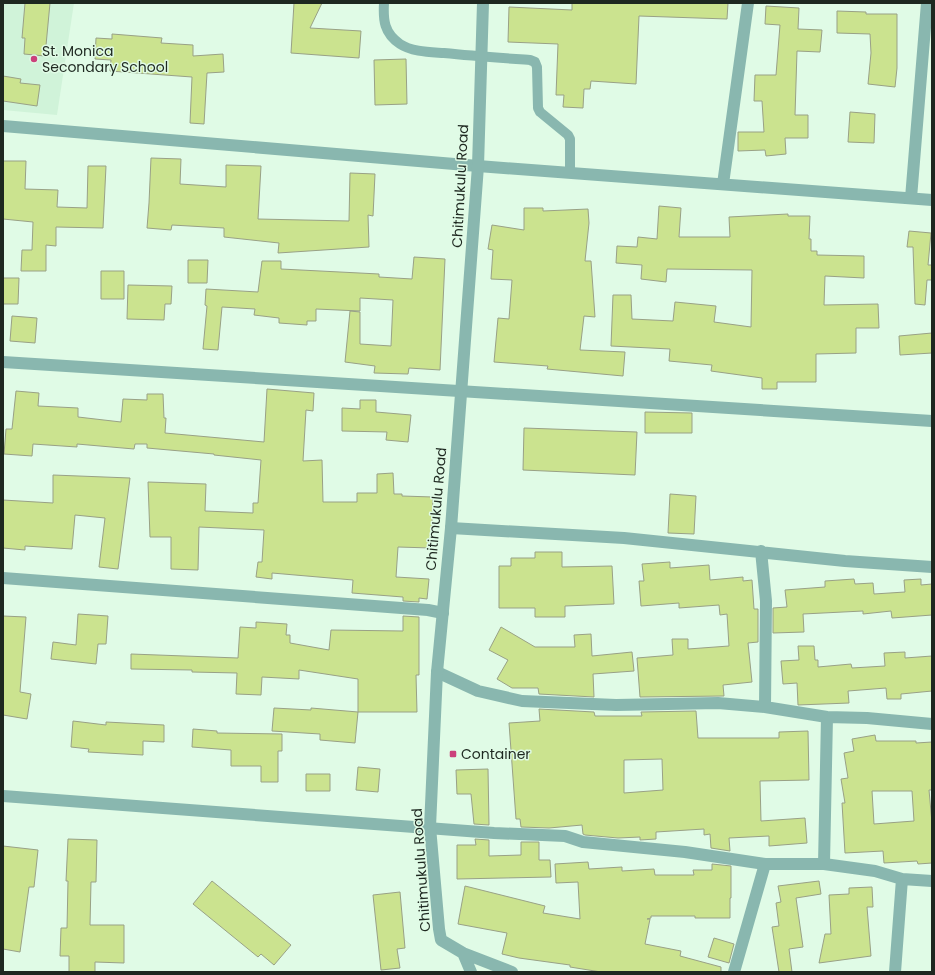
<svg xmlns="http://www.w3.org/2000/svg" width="935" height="975" viewBox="0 0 935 975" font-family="Poppins,sans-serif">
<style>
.built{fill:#d0f3d9}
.building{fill:#cbe38f;stroke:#99a186;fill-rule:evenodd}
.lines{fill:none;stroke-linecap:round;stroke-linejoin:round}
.service{stroke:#89b7af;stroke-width:10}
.minor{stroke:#89b7af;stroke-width:12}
.tertiary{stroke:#89b7af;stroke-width:12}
.poi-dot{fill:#cb417b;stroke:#e0fbe6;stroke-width:1.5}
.labels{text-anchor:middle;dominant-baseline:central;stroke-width:3;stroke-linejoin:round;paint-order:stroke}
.poi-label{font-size:14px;fill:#1e2820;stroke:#e0fbe6;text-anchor:start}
.street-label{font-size:14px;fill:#1e2820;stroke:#e0fbe6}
</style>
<rect width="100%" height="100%" fill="#e0fbe6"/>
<path class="built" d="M 3,3 L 74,3 L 57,115 L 3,110 Z"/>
<path class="building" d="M 25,3 L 50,3 L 45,56 L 24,54 L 25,38 L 22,38 Z
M 294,3 L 322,3 L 310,28 L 361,31 L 359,58 L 291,53 Z
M 572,3 L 728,3 L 727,19 L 639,16 L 636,84 L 591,81 L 590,89 L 584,89 L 583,108 L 563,107 L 564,95 L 556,95 L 558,44 L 508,42 L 509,7 L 572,10 Z
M 766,6 L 799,8 L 798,29 L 822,30 L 820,52 L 797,51 L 795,115 L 808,115 L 808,138 L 785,138 L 786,154 L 766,156 L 765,150 L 738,151 L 738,132 L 764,132 L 762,101 L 754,101 L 755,75 L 776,75 L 780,25 L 765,24 Z
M 837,11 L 866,12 L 866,14 L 897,14 L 897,68 L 895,87 L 868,84 L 871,53 L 870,34 L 837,33 Z
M 112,34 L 162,38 L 161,43 L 193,45 L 193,56 L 223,54 L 224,72 L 207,73 L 204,124 L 190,123 L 192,77 L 110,71 L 111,60 L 95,59 L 96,38 L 112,39 Z
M 406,59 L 407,104 L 375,105 L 374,60 Z
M 3,76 L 21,79 L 20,83 L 40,85 L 37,106 L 3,101 Z
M 850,112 L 875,114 L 874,143 L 848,142 Z
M 151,158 L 181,159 L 180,184 L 226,187 L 226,165 L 261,166 L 258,219 L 349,221 L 350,173 L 375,174 L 373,216 L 368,215 L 369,247 L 278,253 L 279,243 L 224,237 L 224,228 L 172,225 L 171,230 L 147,228 L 149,203 Z
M 3,161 L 26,161 L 25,189 L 58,190 L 57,207 L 87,208 L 88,166 L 106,166 L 103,228 L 56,227 L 56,246 L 46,245 L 46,271 L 21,271 L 22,250 L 32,250 L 33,222 L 3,219 Z
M 659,206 L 681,208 L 679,237 L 730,237 L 729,217 L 788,214 L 788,216 L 810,216 L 809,239 L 811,239 L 811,251 L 817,251 L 817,255 L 864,256 L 864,278 L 825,276 L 824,305 L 878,304 L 879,328 L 856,328 L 856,353 L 816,354 L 816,382 L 777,382 L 777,389 L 762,389 L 762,378 L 711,371 L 712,365 L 669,361 L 670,349 L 611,346 L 613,295 L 631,295 L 632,319 L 673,321 L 675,302 L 716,306 L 714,322 L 751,327 L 752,270 L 667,269 L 666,282 L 641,279 L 642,265 L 616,263 L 617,246 L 637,247 L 638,237 L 657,239 Z
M 524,208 L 543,208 L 543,211 L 588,209 L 589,223 L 585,261 L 591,261 L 595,317 L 584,316 L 580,350 L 625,352 L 623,376 L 547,369 L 548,366 L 494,362 L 498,318 L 509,319 L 512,280 L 491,279 L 493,250 L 488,249 L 492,225 L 524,230 Z
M 909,231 L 931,233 L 928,265 L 932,265 L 932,280 L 927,280 L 925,305 L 915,304 L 913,247 L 907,247 Z
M 414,257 L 445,259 L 440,370 L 409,368 L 408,374 L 374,373 L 375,366 L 345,362 L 350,311 L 360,312 L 360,344 L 391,346 L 393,300 L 360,298 L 360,311 L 316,309 L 316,321 L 307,321 L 307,325 L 279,323 L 279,318 L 254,315 L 255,309 L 222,307 L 218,350 L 203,349 L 207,306 L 205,305 L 206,289 L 258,292 L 262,261 L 281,261 L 281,269 L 379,274 L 379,277 L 412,279 Z
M 188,260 L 208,260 L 207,283 L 188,283 Z
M 101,271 L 124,271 L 124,299 L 101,299 Z
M 3,278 L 19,278 L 18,304 L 3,304 Z
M 128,285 L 172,286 L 171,304 L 165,304 L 164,320 L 127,319 Z
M 12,316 L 37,318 L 35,343 L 10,341 Z
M 932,333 L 932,353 L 900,355 L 899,336 Z
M 267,389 L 314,393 L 313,411 L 306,410 L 303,461 L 322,460 L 323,502 L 357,502 L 357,493 L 377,493 L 377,474 L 393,473 L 394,494 L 402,494 L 402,496 L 433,497 L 431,548 L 398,547 L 396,577 L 429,579 L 427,599 L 419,598 L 419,602 L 403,601 L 403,597 L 352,593 L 353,580 L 272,573 L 272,579 L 256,577 L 258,562 L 262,562 L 264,530 L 199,527 L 198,570 L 171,569 L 171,537 L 150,537 L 148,482 L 206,484 L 205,511 L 253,513 L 253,503 L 258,503 L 261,460 L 214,455 L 214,454 L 147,448 L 147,444 L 135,444 L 134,449 L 77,444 L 77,447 L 33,444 L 32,456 L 4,454 L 6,429 L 12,429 L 16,391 L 39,393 L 38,406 L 78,408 L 78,417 L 121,422 L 123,399 L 147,400 L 147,394 L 163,394 L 164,418 L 166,418 L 165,433 L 264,442 Z
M 360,400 L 376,400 L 376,412 L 411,415 L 408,442 L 386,440 L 387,432 L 342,431 L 342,408 L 360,409 Z
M 645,412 L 692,413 L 692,433 L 645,433 Z
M 524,428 L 637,432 L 635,475 L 523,470 Z
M 53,475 L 130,478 L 118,569 L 99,567 L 105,518 L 75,515 L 72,549 L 25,546 L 25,550 L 3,548 L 3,500 L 53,503 Z
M 670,494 L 696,496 L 694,534 L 668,533 Z
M 535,552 L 562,552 L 562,567 L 612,566 L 614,604 L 565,606 L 565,617 L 535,617 L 535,608 L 499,608 L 499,566 L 511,566 L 511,558 L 535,558 Z
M 670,562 L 670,568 L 709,565 L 710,580 L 743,577 L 743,581 L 752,580 L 754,609 L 758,609 L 758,642 L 748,643 L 752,682 L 723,685 L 724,696 L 640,697 L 637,658 L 673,655 L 672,639 L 688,639 L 688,649 L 729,646 L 727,614 L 720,615 L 719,605 L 679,608 L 679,603 L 641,606 L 639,581 L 644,581 L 642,564 Z
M 854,579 L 855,584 L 873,583 L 874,594 L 905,592 L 904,580 L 921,579 L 921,585 L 932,584 L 932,615 L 892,618 L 891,611 L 863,614 L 863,611 L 803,614 L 804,632 L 773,633 L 773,608 L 787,607 L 785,590 L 825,587 L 825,581 Z
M 78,614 L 108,616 L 106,644 L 98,644 L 96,664 L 51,659 L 53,642 L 76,645 Z
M 3,616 L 26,617 L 20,692 L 31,694 L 27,719 L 3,715 Z
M 403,616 L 419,617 L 419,675 L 416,675 L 417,712 L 358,712 L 355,743 L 320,740 L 320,734 L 272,731 L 274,708 L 311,710 L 311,708 L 358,712 L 358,679 L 299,670 L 299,679 L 262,677 L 261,695 L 236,694 L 237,673 L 192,672 L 192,670 L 131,669 L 131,654 L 238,658 L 240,627 L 256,628 L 256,622 L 287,624 L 286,635 L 290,635 L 290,643 L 329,650 L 331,630 L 403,631 Z
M 501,627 L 535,647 L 575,647 L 574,635 L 591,634 L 592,656 L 632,652 L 634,671 L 593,674 L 594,697 L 539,694 L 538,688 L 512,688 L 497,679 L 508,660 L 489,650 Z
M 798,646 L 814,646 L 815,660 L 818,660 L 818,667 L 851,664 L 852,668 L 885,666 L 884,653 L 905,652 L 905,658 L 932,656 L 932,691 L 901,694 L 901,699 L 887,699 L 886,688 L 848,691 L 849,703 L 798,705 L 797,683 L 783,684 L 781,661 L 799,660 Z
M 539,709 L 594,712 L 595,716 L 642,716 L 641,712 L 696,711 L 698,738 L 779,738 L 779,732 L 808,731 L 809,780 L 760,781 L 761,821 L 805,818 L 807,843 L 769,846 L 769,836 L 729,838 L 730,851 L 711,848 L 710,834 L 704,835 L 704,829 L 656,832 L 656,839 L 640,840 L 640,837 L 618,838 L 585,835 L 583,834 L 582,825 L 549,828 L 521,827 L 520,819 L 516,819 L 509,723 L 540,721 ZM 662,759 L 663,790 L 624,793 L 624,760 Z
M 73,721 L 106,725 L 106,722 L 164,725 L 164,742 L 143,741 L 143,755 L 88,752 L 89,749 L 71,747 Z
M 193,729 L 217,731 L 217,733 L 282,734 L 282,751 L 278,751 L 278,782 L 261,782 L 261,766 L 231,766 L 231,750 L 192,747 Z
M 875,735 L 876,741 L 916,741 L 916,743 L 932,742 L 932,790 L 929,790 L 932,823 L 932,863 L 918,864 L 917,861 L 884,863 L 883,851 L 845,853 L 842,803 L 845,803 L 841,779 L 848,778 L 844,753 L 854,751 L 852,739 ZM 872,791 L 912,791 L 914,821 L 874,824 Z
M 358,767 L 380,769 L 378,792 L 356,790 Z
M 488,769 L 489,825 L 474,824 L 471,794 L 457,794 L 456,770 Z
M 306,774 L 330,774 L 330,791 L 306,791 Z
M 68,839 L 97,840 L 96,882 L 91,882 L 90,925 L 124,925 L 124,963 L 95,962 L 95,972 L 69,972 L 69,956 L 60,956 L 61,928 L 67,928 L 68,881 L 66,881 Z
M 475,839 L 489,840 L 489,856 L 521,855 L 521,842 L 539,842 L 539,860 L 550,860 L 551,877 L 457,879 L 457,845 L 476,845 Z
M 3,846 L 38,850 L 34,887 L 29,887 L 20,952 L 3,949 Z
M 588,862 L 589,869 L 622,867 L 622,871 L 654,869 L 655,875 L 694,875 L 693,870 L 712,870 L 712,864 L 731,866 L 731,898 L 730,898 L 730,918 L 695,918 L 695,916 L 651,916 L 651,918 L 647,919 L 650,919 L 645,944 L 681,951 L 680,956 L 721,967 L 721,972 L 601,972 L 570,967 L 570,965 L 519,958 L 502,954 L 507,933 L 458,924 L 465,886 L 545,906 L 543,913 L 580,919 L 578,882 L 556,883 L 555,864 Z
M 212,881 L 291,945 L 274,965 L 261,954 L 258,957 L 193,904 Z
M 819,881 L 821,894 L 796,898 L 803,947 L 789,949 L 792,972 L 779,972 L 772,927 L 779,926 L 776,903 L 781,902 L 778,886 Z
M 872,887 L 873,907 L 867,907 L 871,956 L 819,963 L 825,934 L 831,934 L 829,895 L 849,894 L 849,888 Z
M 400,892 L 405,948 L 397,949 L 400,968 L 381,970 L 373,895 Z
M 714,938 L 734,944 L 729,963 L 708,957 Z"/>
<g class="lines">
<path class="service" d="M 384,3 C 383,20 384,33 400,44 C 412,52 430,52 444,53 C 473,56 502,58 530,60 L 535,62 L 537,67 L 538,108 L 540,112 L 568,135 L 570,139 L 570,173"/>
<path class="minor" d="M 3,126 L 478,166 L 932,200
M 723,184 L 748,3
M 911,198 L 927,3
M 3,362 L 932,421
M 451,528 L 624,538 L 845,561 L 932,567
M 761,551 L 766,601 L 765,707
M 3,578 L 428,610 L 443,613
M 437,672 L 478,691 L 522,701 L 616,705 L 718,703 L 765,707 L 827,717 L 867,718 L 932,724
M 3,796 L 494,833 L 565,836 L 583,842 L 685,852 L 765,864 L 824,864 L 875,871 L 902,879 L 932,881
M 824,864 L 827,717
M 734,972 L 765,864
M 895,972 L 902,879"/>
<path class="tertiary" d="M 483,3 L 478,166 L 451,528 L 437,672 L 430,827 L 439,929 L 441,940 L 463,953 L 512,972
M 463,953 L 471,972"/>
</g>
<g class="poi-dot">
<circle cx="34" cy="59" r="4"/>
<rect x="449" y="750" width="8" height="8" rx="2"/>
</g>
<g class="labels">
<g class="poi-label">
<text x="42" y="51">St. Monica<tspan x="42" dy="16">Secondary School</tspan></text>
<text x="461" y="754">Container</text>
</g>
<g class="street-label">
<text transform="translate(460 186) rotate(-87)">Chitimukulu Road</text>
<text transform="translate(436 509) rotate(-85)">Chitimukulu Road</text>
<text transform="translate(421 870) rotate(-94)">Chitimukulu Road</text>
</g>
</g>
<rect width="935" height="975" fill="none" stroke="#1e2820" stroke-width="8"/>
</svg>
